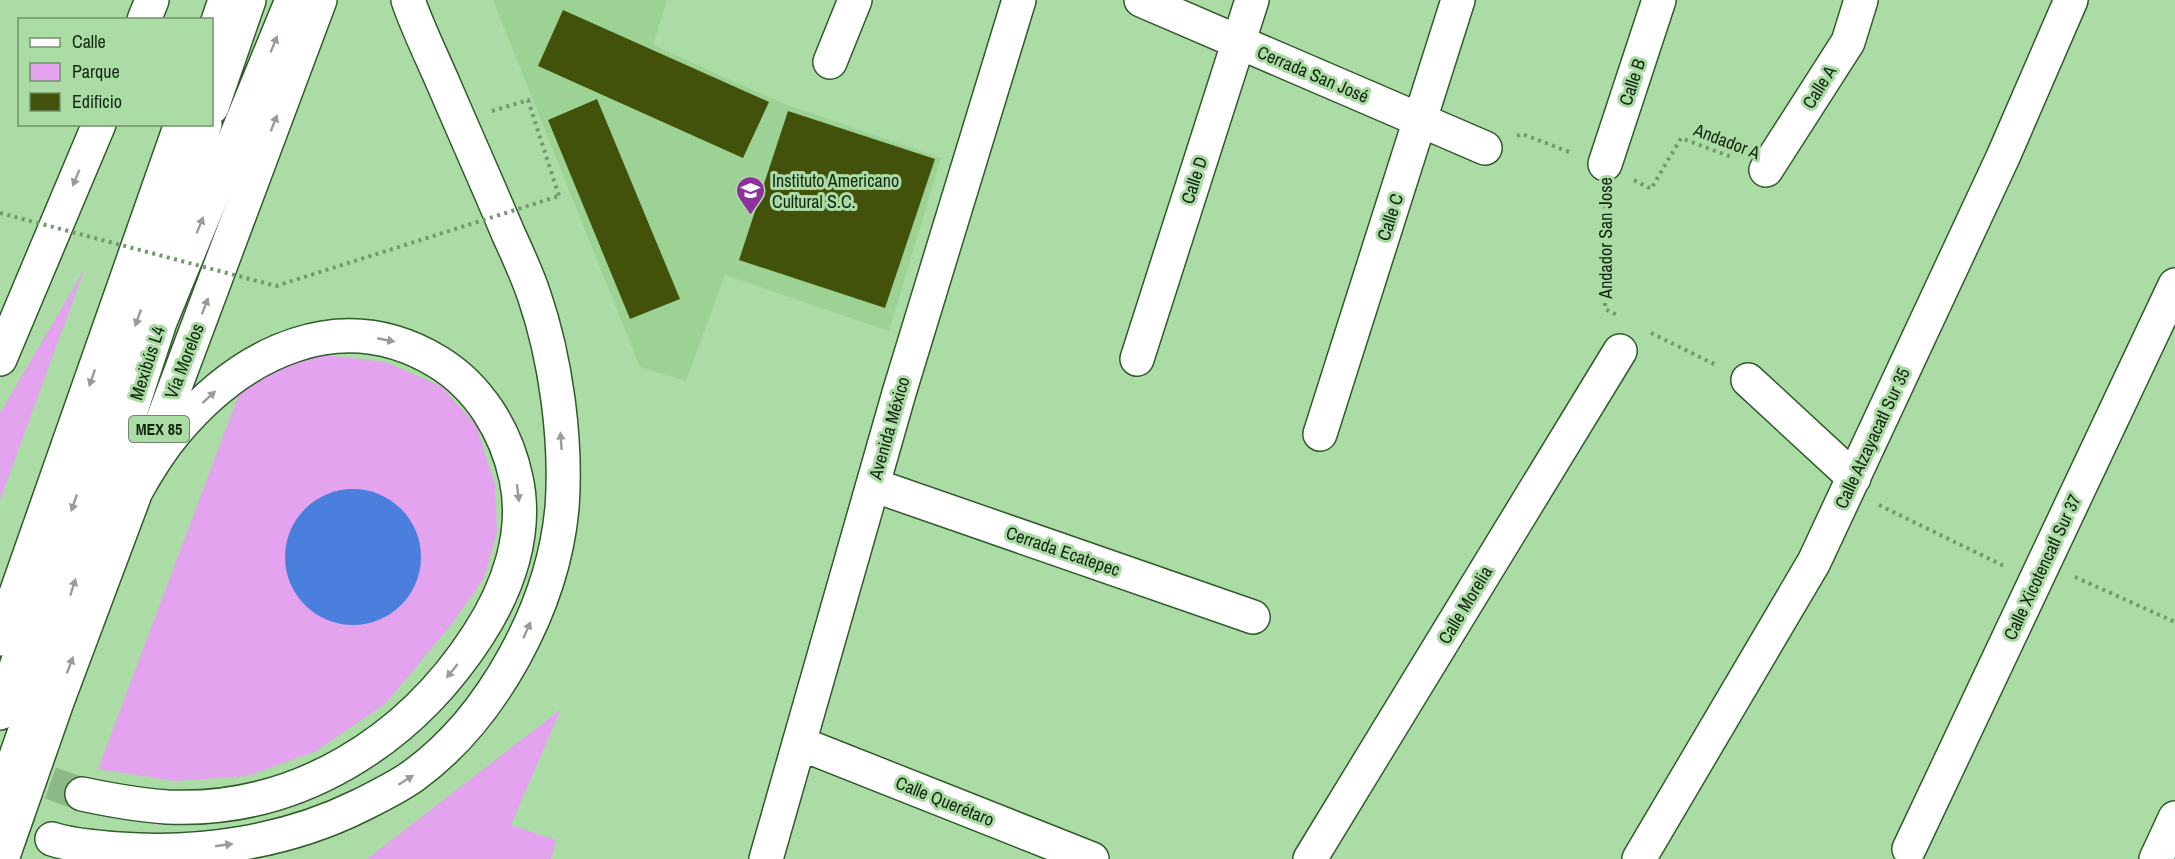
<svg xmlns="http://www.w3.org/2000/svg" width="2175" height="859" viewBox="0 0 2175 859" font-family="'Archivo Narrow',sans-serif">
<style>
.built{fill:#9dd295}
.green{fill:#e3a3ee}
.water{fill:#4b7fde}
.building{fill:#43520b}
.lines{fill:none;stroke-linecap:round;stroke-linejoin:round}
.major-tunnel{stroke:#8db887;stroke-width:33;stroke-dasharray:33 16;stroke-linecap:butt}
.minor-casing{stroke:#305b2b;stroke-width:36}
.major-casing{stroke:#305b2b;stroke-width:36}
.path{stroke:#73986e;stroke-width:4;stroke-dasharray:3 4.5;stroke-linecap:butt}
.minor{stroke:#fff;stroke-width:33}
.major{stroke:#fff;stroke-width:33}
.path-bridge{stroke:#73986e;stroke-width:4;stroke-dasharray:3 4.5;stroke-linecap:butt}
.oneway{fill:#959d94}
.labels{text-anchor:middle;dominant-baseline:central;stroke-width:6;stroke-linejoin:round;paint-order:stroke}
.shield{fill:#acdca5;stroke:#415d3d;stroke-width:1.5}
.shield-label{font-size:16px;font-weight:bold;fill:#132611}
.street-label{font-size:18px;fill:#132611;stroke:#acdca5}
.poi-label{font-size:18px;fill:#132611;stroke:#acdca5;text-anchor:start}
</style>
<rect width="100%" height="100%" fill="#acdca5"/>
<path class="built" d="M 493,0 L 667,0 L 653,45 L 779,102 L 941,158 L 889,331 L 725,275 L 686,381 L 640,367 Z"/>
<path class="green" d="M 85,268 L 0,500 L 0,413 Z
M 325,355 L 385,362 L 441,386 L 476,425 L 495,484 L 497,532 L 484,578 L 451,625 L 385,704 L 316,751 L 247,776 L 175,781 L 98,769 L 239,394 L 277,368 Z
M 561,709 L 511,825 L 556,840 L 551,859 L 367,859 Z"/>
<path class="water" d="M285 557a68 68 0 1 1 136 0a68 68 0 1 1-136 0Z"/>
<path class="building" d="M 563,10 L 769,102 L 743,158 L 538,66 Z
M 597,99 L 680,299 L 630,319 L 548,120 Z
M 788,111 L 935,159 L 885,308 L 739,260 Z"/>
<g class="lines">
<path class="major-tunnel" d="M 4,767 L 82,794
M 0,820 L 52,839"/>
<defs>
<path id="minor" d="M 1141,0 L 1485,148
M 830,62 L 855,0
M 212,107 L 249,0
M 1605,164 L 1659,0
M 1766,170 L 1848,42 L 1861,0
M 1137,359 L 1252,0
M 1748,380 L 1854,478
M 1320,434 L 1458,0
M 873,485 L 1253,617
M 0,713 L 205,124
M 799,743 L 1092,859
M 0,802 L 34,705 L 160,322 L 292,0
M 1909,849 L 2175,285
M 766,859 L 899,393 L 1019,0
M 1310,859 L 1620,351
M 1639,859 L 1814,562 L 2003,157 L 2071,0
M 2156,859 L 2175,818"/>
<path id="major" d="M 144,20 L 152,0
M 212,39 L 225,0
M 0,359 L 99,124
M 0,639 L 181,124
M 82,794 C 110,800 138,805 167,807 C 296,813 409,742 478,635 C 508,589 528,533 516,478 C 506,431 479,387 438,362 C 341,303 243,352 176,431 C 160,450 147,471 135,493
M 52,839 C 73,846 97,847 119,849 C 200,855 286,842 359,806 C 377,797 396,788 413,776 C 493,718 553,606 562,508 C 567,441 556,359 534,295 C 527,274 517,253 508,233 C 487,183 465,134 444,85 C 432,57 418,29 408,0
M 2,859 L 57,702 L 320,0"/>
</defs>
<use href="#minor" class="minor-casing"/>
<use href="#major" class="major-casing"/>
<path class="path" d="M 492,111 L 528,100 L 559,196
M 1517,136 L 1522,134 L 1572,153
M 1634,180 L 1651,189 L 1681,138 L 1734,158
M 1605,198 L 1605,309 L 1617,315
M 1651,333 L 1716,365
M 1879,505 L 2004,566
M 2075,577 L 2175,622"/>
<use href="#minor" class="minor"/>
<use href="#major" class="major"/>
<path class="path-bridge" d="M 0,213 L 276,286 L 559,196"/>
</g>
<defs><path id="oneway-solid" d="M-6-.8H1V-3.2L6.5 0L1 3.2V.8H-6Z" transform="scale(1.5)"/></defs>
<g class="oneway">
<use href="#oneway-solid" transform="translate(274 44) rotate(-68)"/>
<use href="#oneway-solid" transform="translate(274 123) rotate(-69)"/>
<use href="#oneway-solid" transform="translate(76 178) rotate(113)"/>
<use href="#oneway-solid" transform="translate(200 225) rotate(-68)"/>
<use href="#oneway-solid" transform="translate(205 306) rotate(-69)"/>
<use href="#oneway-solid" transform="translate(138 318) rotate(109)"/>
<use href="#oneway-solid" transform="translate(386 340) rotate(11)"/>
<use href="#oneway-solid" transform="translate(92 378) rotate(109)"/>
<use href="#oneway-solid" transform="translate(209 397) rotate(-42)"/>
<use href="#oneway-solid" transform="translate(561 441) rotate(-94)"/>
<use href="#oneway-solid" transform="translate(518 493) rotate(83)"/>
<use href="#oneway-solid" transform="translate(74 503) rotate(109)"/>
<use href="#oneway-solid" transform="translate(73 587) rotate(-72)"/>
<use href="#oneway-solid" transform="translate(527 630) rotate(-66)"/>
<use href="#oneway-solid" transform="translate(70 665) rotate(-70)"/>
<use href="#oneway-solid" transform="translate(452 671) rotate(129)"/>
<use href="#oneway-solid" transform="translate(406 780) rotate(-32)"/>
<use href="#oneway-solid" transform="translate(224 845) rotate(-8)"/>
</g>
<defs>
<symbol id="school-pin" viewBox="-11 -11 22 30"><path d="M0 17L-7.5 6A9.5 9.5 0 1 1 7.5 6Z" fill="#8d329d" stroke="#acdca5"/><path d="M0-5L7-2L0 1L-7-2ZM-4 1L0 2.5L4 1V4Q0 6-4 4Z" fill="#fff"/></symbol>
</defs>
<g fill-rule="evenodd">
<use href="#school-pin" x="734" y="174" width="33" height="45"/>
</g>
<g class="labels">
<rect class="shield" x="129" y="416" width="60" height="26" rx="4.5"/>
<g class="shield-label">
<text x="159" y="429">MEX 85</text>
</g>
<g class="street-label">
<text transform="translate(1313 74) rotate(23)">Cerrada San José</text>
<text transform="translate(1632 82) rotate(-72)">Calle B</text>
<text transform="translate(1819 87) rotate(-58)">Calle A</text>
<text transform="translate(1727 141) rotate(21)">Andador A</text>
<text transform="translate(1194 180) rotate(-72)">Calle D</text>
<text transform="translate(1390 217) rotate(-72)">Calle C</text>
<text transform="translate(1605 238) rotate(-90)">Andador San Jose</text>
<text transform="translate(184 361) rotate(-69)">Vía Morelos</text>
<text transform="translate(147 363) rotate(-72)">Mexibús L4</text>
<text transform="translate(889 428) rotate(-74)">Avenida México</text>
<text transform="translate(1872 438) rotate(-65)">Calle Atzayacatl Sur 35</text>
<text transform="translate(1063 551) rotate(19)">Cerrada Ecatepec</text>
<text transform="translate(2042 567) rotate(-65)">Calle Xicotencatl Sur 37</text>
<text transform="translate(1465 605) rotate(-59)">Calle Morelia</text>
<text transform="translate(945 801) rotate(22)">Calle Querétaro</text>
</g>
<g class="poi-label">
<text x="772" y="180">Instituto Americano<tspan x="772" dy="21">Cultural S.C.</tspan></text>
</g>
</g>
<rect x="18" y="18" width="195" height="108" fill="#acdca5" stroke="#6f936a" stroke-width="1.5"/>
<rect x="30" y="38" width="30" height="9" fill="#ffffff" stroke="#6f936a" stroke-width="1.5"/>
<text x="72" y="48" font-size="18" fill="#132611">Calle</text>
<rect x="30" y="63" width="30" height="18" fill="#e3a3ee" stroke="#6f936a" stroke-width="1.5"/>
<text x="72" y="78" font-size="18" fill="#132611">Parque</text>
<rect x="30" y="93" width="30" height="18" fill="#43520b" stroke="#6f936a" stroke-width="1.5"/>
<text x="72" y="108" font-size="18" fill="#132611">Edificio</text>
</svg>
